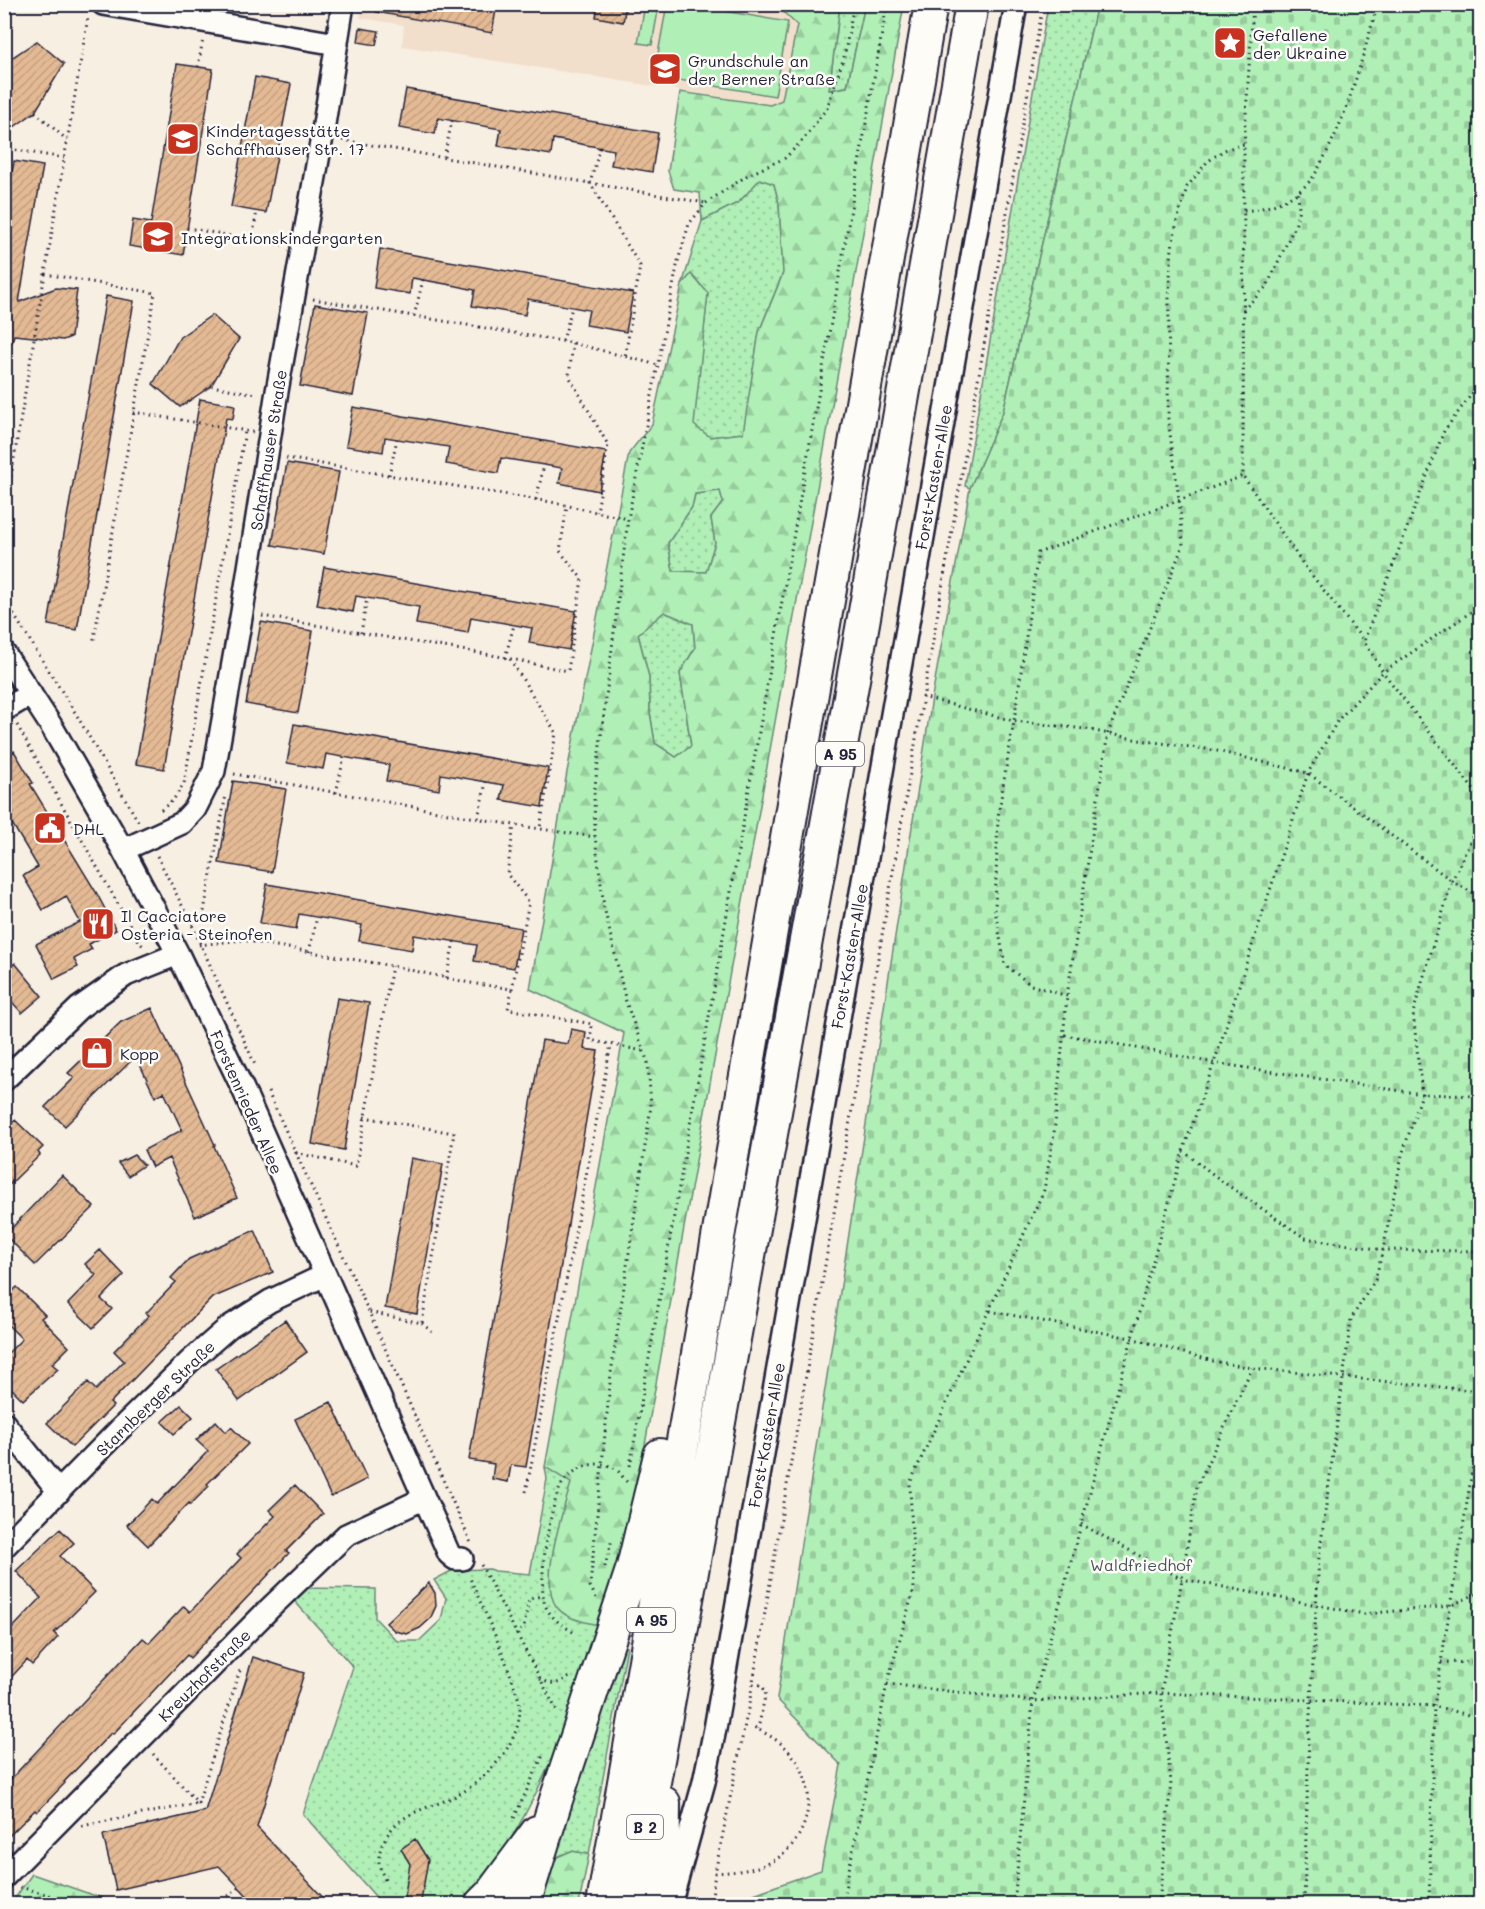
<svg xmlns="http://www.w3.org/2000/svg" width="1485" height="1909" viewBox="0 0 1485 1909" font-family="Mali,sans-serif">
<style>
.built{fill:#f2dfcb}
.grass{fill:url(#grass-dots);stroke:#698878;stroke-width:1.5}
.forest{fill:url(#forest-firs);stroke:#698878;stroke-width:1.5;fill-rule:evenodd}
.cemetery{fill:url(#cemetery-stones);stroke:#698878;stroke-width:1.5}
.pitch{fill:#b0efb6;stroke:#698878;stroke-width:1.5}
.building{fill:url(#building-hatch);stroke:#22223b;stroke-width:1.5}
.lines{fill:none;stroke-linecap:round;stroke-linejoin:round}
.minor-casing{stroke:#22223b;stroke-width:26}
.highway-casing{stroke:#22223b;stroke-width:36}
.path{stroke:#22223b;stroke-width:3;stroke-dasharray:1.5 4.5;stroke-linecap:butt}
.minor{stroke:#fdfcf7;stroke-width:21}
.highway{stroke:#fdfcf7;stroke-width:32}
.labels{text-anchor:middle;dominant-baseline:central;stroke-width:5;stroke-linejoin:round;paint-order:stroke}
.shield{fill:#fdfcf7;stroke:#646373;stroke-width:1.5}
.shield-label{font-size:15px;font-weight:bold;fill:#22223b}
.poi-label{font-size:16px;fill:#22223b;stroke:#fdfcf7;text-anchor:start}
.street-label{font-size:16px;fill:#22223b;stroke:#fdfcf7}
.park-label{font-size:16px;fill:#46555a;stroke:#fdfcf7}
</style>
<defs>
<pattern id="grass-dots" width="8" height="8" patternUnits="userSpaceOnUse" patternTransform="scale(1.5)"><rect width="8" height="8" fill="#b0efb6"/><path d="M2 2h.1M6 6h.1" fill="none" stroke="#97cd9d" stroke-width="1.8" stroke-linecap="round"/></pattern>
<pattern id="forest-firs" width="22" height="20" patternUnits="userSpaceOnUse" patternTransform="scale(1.5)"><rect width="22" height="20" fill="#b0efb6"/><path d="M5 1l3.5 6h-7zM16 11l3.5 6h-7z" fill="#97cd9d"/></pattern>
<pattern id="cemetery-stones" width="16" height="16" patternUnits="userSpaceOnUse" patternTransform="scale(1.5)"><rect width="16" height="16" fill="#b0efb6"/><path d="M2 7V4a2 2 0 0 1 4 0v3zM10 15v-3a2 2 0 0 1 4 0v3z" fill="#97cd9d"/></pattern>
<pattern id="building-hatch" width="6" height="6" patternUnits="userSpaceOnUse" patternTransform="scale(1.5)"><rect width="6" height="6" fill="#e4ba94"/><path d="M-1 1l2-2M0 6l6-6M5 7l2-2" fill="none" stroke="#c3a080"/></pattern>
</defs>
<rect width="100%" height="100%" fill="#f8efe3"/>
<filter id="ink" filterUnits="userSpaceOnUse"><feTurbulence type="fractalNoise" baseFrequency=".0167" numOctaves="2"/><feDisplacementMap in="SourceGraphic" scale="12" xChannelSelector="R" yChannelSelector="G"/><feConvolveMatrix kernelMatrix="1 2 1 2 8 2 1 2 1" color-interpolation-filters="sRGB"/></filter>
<g filter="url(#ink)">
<path class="built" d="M 361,4 L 782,4 L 781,10 L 797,25 L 782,100 L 770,105 L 402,46 L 404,25 L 360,18 Z"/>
<path class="grass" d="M 840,5 L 865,5 L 847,87 L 829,90 Z
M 1048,5 L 1097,5 L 1003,412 L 970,488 L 965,486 Z
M 760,179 L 774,184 L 779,203 L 783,273 L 759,332 L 744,433 L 710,437 L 693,425 L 708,293 L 691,275 L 682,285 L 702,221 L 739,202 Z
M 720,490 L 723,502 L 711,518 L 715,543 L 706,572 L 673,571 L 668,543 L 692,507 L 695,494 Z
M 664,612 L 693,624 L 695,648 L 680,673 L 691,746 L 676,757 L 655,743 L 650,712 L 649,677 L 638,634 Z
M 596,1457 L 632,1512 C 593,1641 556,1804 462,1904 L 382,1904 L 303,1814 L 353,1667 L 291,1597 L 301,1588 L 375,1589 L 375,1618 L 397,1641 L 419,1641 L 441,1620 L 446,1598 L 434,1580 L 453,1570 L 490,1569 L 495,1571 L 530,1574 L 547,1479 L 545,1467 Z
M 621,1645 L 627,1647 L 589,1854 L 571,1851 L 548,1861 Z"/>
<path class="forest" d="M 782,4 L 840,5 L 829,90 L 847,87 L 865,5 L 904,5 L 641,1467 L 632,1512 L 598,1625 C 584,1622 565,1619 556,1606 C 539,1581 563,1511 571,1483 L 545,1467 L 624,1033 L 530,989 L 567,772 L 629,453 L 652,424 L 682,285 L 691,274 L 708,293 L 694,425 L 710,437 L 743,433 L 759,332 L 783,273 L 779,203 L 774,184 L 760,179 L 739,202 L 702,221 L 700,193 L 674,189 L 668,171 L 680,92 L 770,105 L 782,100 L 797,25 L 781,10 ZM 720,491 L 723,502 L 711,518 L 715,543 L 706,572 L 673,571 L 668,543 L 692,507 L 695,494 ZM 664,612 L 693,624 L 695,648 L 680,673 L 691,746 L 676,757 L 655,743 L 650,712 L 649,677 L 638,634 Z
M 571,1851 L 589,1854 L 579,1904 L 533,1904 L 548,1861 Z
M 32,1874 L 119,1904 L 11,1904 Z"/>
<path class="cemetery" d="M 1097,5 L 1480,5 L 1480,1904 L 726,1904 L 821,1870 L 841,1765 L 777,1699 L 933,691 L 970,488 L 1003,412 Z"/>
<path class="pitch" d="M 667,4 L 688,5 L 788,22 L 775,96 L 654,76 Z
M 645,5 L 659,5 L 652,45 L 638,43 Z"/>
<path class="building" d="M 377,4 L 497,4 L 492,33 L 376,12 Z
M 598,4 L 626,4 L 623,22 L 596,17 Z
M 360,28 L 379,31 L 376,45 L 358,42 Z
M 37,41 L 64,64 L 35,112 L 4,134 L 4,63 Z
M 177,64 L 213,69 L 183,255 L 129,246 L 133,220 L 151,223 Z
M 255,77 L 291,84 L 266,213 L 231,207 Z
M 406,89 L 658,133 L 652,172 L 611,165 L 614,150 L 553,139 L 551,155 L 498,146 L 501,129 L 438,118 L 435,134 L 399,128 Z
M 14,161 L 43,166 L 19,302 L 56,288 L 77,290 L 71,337 L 63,340 L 14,335 L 12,342 L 4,342 L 4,216 Z
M 380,249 L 633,293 L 626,332 L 586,325 L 589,310 L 528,299 L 525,315 L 472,306 L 475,290 L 457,286 L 412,278 L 410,294 L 374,288 Z
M 106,296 L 134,301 L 77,630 L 48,625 Z
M 315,304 L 368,313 L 353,396 L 300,386 Z
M 212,315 L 239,339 L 211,386 L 180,407 L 153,384 L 180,337 Z
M 200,399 L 235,405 L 233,419 L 226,418 L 164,769 L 136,764 Z
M 353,407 L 606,452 L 599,491 L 559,483 L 562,468 L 544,465 L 501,458 L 498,473 L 446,464 L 449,447 L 385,437 L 383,452 L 346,446 Z
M 287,463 L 339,472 L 324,554 L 272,545 Z
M 324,567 L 576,611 L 569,650 L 529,643 L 532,628 L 471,617 L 468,633 L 416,624 L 419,607 L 356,596 L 353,612 L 317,605 Z
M 261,622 L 313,631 L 298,713 L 246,704 Z
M 294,724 L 548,768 L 542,807 L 501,800 L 504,785 L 441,774 L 439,790 L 386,781 L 389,765 L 326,754 L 323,769 L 287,763 Z
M 14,751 L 33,783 L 30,784 L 96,892 L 116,930 L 89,944 L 92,949 L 74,959 L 78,967 L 54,979 L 36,944 L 80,922 L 66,896 L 43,910 L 23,876 L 38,867 L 4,810 L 4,756 Z
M 233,781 L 286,789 L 272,872 L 219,863 Z
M 267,884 L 521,928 L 514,968 L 474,961 L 477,945 L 414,935 L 412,950 L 359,941 L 362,925 L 299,914 L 296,929 L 260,923 Z
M 15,963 L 42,996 L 22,1013 L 4,993 L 4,972 Z
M 337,998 L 369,1003 L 344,1150 L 312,1144 Z
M 152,1008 L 215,1145 L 214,1146 L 237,1198 L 195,1217 L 169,1158 L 152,1167 L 144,1150 L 182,1130 L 164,1092 L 155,1097 L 136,1056 L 65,1126 L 45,1107 L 74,1078 L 68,1073 L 121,1022 Z
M 571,1029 L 586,1032 L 584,1049 L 598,1051 L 526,1467 L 511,1465 L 508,1482 L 492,1479 L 494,1464 L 469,1460 L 542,1040 L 568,1044 Z
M 15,1120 L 43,1147 L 38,1152 L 40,1155 L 4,1190 L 4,1131 Z
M 134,1155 L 144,1165 L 128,1176 L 118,1163 Z
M 411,1158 L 443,1164 L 417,1314 L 385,1308 Z
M 62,1175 L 94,1207 L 35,1265 L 5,1235 Z
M 255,1230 L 273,1272 L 212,1298 L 110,1403 L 113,1406 L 72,1447 L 47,1423 L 88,1382 L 96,1390 L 124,1361 L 114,1351 L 149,1315 L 146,1313 L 176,1282 L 171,1278 L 189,1259 Z
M 100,1250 L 124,1275 L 101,1299 L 112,1309 L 93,1328 L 68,1304 L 96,1275 L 85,1264 Z
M 17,1287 L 45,1315 L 41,1318 L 69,1347 L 52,1364 L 58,1369 L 23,1400 L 4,1381 L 4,1357 L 22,1339 L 4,1321 L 4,1299 Z
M 285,1320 L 307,1352 L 239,1401 L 216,1369 Z
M 331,1402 L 367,1479 L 331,1497 L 295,1419 Z
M 181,1405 L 193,1417 L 174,1434 L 162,1422 Z
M 216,1421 L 226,1432 L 231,1427 L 248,1444 L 207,1484 L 209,1486 L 190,1505 L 189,1503 L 148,1546 L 127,1525 L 152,1499 L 157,1504 L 208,1451 L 196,1440 Z
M 295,1485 L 323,1514 L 286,1551 L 289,1553 L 190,1658 L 187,1655 L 113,1734 L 111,1733 L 64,1782 L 65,1783 L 37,1812 L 35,1810 L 4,1841 L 4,1786 L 143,1638 L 149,1643 L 184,1606 L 190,1612 L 241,1558 L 237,1554 L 275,1516 L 269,1510 Z
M 60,1529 L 74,1543 L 60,1556 L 95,1592 L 54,1633 L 58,1637 L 32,1665 L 27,1660 L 4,1685 L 4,1637 L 41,1598 L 16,1571 Z
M 429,1583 L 435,1593 L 436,1606 L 430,1619 L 420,1628 L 407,1634 L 395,1631 L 386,1623 Z
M 253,1657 L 304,1673 L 257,1827 L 330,1905 L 256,1905 L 219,1866 L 116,1890 L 103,1835 L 205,1811 Z
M 415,1839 L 428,1860 L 421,1901 L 404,1899 L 410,1864 L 401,1849 Z"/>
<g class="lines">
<defs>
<path id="minor" d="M 103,4 L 337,44
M 4,653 L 52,727 L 123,850 L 178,954 L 243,1089 L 446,1547 L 449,1554 L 455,1559 L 462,1559
M 4,710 L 31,694
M 123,850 L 182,823 L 195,809 L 214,771 L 242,612 L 276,397 L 322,137 L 343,4
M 4,1080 L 79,1008 L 126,975 L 178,954
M 4,1423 L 59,1492
M 4,1547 L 119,1430 L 189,1362 L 229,1327 L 270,1301 L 325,1275
M 4,1877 L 268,1610 L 346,1535 L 423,1499
M 671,1901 L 704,1782 L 715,1729 L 1016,4"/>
<path id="highway" d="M 481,1904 L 491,1894 L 537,1832
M 524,1904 L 556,1800 L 633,1567 L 660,1455
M 603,1904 C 711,1271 822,638 931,4
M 632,1904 L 851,691 L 972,4
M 663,1904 L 664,1803"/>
</defs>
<use href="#minor" class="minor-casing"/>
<use href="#highway" class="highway-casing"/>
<path class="path" d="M 1253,4 L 1244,146 L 1243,476 L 1303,564 L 1364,641
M 198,67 L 203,39
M 35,112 L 67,140
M 342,140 L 705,203
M 4,148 L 64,158
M 600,148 L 590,183 L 640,266 L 625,357
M 444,157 L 452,121
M 1244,211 C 1270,208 1292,201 1310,181 C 1315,176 1318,168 1322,161 C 1349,113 1362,57 1378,4
M 187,228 L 282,245
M 252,240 L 257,211
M 45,274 L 155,293 L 93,644
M 313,299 L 573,343 L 658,365
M 1243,310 L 1267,286 L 1296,223 L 1299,208 L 1298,193
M 414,316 L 423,280
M 563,341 L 572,307
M 573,343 L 569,376 L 608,445 L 597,512
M 1480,383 L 1444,431 L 1364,641 L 1383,672 L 1480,798
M 211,386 L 257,394
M 133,412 L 253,432
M 286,458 L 551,502 L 628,519
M 389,475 L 397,439
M 536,500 L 544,465
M 6,506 L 88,17
M 4,599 L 76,714 L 138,821
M 262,616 L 497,656 L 568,671 L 582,579 L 560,551 L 567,506
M 361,633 L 367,598
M 505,658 L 514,625
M 510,659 L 556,733 L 540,828
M 922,697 L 1014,721 L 1085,729 L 1139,740 L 1213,750 L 1308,773 L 1452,881 L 1413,1013 L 1422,1094 L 1402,1155 L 1383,1250 L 1375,1280 L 1351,1319 L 1319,1558 L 1309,1733 L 1304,1904
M 17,725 L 140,943 L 145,948
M 234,774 L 514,825 L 595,837
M 336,793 L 344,757
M 161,810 L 173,800 L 184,784 L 245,431
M 478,818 L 486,782
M 1480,820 L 1452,881 L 1480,897
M 157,856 L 192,925 L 256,1067
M 192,925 L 204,911 L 226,795
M 199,945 L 242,940 L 392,966 L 470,983 L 512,989 L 508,1009 L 592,1024 L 590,1040 L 643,1051
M 309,952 L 317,917
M 446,978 L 454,942
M 512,989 L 529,902 L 507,874 L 514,825
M 1067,996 L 1031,985 L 1005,965 L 995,910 L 998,816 L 1014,721 L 1038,553 L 1243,476
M 1065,1035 L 1090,1039 L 1214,1063 L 1422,1094 L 1480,1096
M 268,1092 L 369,1312 L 471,1543
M 364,1117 L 454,1133 L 422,1323 L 369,1312
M 1183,1151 L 1223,1182 L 1305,1238 L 1383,1250 L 1480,1251
M 296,1153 L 356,1166 L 392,966
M 990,1311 L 1131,1338 L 1213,1361 L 1252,1368 L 1480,1391
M 422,1323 L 432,1332
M 630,1466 L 887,4
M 526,1492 L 611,1044
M 1081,1524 L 1182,1579 L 1364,1614 L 1450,1606 L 1480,1592
M 481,1565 L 558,1713
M 605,1567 L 612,1539
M 596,1598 L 590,1586 L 611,1373 L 651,1106 L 648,1063 L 626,1002 L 604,907 L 595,837 L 594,794 L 628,519 L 678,261 L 689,224 L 706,203 L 748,175 L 785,158 L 803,140 L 827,108 L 844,57 L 854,4
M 573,1632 C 562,1625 552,1619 546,1607 C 536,1588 550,1503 562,1484 C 573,1467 600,1456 618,1471 C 621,1474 624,1479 627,1482
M 516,1635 L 524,1626 L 529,1599 L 541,1596
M 1441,1662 L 1480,1663
M 540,1679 C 554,1686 558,1684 571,1676
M 753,1684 L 761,1685 L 766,1692 L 758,1729
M 887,1684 L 1033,1701 L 1161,1693 L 1434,1706 L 1480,1718
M 153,1754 L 198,1803 L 241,1667
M 514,1818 L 544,1753
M 82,1826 L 198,1803
M 715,1873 C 730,1872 747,1871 761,1866 C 807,1852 823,1792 793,1756 C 782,1741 768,1735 752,1726
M 385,1880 C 378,1865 376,1857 384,1841 C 400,1808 435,1809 463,1792 C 491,1774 520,1742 520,1708 C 520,1700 515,1690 513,1682 C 501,1646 484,1611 469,1576
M 20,1887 L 82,1904
M 6,1896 L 16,1904
M 219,1904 L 239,1887
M 711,1904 L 715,1873 L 750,1699 L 1043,4
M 846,1904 L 845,1889 L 887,1684 L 914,1589 L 910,1483 L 1044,1190 L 1054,1134 L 1067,996 L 1108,733 L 1183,545 L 1179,499 L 1168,419 L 1169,293 L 1172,247 L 1177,221 L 1187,187 L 1207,162 L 1224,150 L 1244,144
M 1014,1904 L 1033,1701 L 1183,1151 L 1214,1063 L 1308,773 L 1338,720 L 1383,672 L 1471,612 L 1480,608
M 1159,1904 L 1171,1782 L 1161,1693 L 1182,1579 L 1197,1486 L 1252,1368
M 1321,1904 L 1480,1898
M 1429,1904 L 1434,1706 L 1480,1422"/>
<use href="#minor" class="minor"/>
<use href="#highway" class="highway"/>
</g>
</g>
<defs>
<symbol id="sight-square" viewBox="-11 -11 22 22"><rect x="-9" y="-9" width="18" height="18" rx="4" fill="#c8321e" stroke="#fdfcf7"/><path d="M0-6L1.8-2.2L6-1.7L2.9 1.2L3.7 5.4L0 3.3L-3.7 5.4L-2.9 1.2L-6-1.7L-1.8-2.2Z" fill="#fff"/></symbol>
<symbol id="school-square" viewBox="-11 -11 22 22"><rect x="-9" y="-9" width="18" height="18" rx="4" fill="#c8321e" stroke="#fdfcf7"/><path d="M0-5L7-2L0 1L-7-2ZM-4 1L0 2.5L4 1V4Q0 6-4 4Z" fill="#fff"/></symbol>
<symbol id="civic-square" viewBox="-11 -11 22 22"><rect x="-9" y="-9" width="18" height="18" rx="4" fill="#c8321e" stroke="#fdfcf7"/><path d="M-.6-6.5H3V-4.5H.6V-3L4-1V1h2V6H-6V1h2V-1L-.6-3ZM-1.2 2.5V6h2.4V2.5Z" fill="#fff"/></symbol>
<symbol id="restaurant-square" viewBox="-11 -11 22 22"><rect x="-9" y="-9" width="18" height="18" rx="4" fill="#c8321e" stroke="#fdfcf7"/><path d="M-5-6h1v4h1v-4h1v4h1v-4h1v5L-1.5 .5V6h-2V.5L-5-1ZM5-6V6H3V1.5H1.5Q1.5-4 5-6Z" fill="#fff"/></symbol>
<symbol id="shop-square" viewBox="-11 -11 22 22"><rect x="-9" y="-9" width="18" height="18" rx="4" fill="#c8321e" stroke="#fdfcf7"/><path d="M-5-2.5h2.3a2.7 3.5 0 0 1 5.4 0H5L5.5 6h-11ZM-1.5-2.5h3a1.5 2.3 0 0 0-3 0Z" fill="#fff"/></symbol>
</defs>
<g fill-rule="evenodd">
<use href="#sight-square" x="1211" y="24" width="38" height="38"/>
<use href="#school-square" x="646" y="50" width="38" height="38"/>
<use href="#school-square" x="164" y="120" width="38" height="38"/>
<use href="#school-square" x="139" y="218" width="38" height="38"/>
<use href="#civic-square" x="31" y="809" width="38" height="38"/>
<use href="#restaurant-square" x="79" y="905" width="38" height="38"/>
<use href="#shop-square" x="78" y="1034" width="38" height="38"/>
</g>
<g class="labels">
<g class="shield">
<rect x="816" y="742" width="48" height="24" rx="4.5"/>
<rect x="627" y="1608" width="48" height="24" rx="4.5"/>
<rect x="627" y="1815" width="36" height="24" rx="4.5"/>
</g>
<g class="shield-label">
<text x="840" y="754">A 95</text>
<text x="651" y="1620">A 95</text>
<text x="645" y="1827">B 2</text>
</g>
<g class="poi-label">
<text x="1253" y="34">Gefallene<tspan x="1253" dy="18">der Ukraine</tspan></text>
<text x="688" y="60">Grundschule an<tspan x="688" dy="18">der Berner Straße</tspan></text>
<text x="206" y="130">Kindertagesstätte<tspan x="206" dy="18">Schaffhauser Str. 17</tspan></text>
<text x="181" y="237">Integrationskindergarten</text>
<text x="73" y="828">DHL</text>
<text x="121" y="915">Il Cacciatore<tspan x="121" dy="18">Osteria - Steinofen</tspan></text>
<text x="120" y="1053">Kopp</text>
</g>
<g class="street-label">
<text transform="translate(268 450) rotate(-81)">Schaffhauser Straße</text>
<text transform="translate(933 477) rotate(-80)">Forst-Kasten-Allee</text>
<text transform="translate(849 956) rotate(-80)">Forst-Kasten-Allee</text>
<text transform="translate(247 1102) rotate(66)">Forstenrieder Allee</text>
<text transform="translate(155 1398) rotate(-44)">Starnberger Straße</text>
<text transform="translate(766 1435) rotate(-80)">Forst-Kasten-Allee</text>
<text transform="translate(204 1675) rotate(-45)">Kreuzhofstraße</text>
</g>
<g class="park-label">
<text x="1141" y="1564">Waldfriedhof</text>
</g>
</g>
<rect width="1485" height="1909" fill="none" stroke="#fdfcf7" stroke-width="24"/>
<rect x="12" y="12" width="1461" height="1885" fill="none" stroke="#22223b" stroke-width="2" filter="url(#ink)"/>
</svg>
